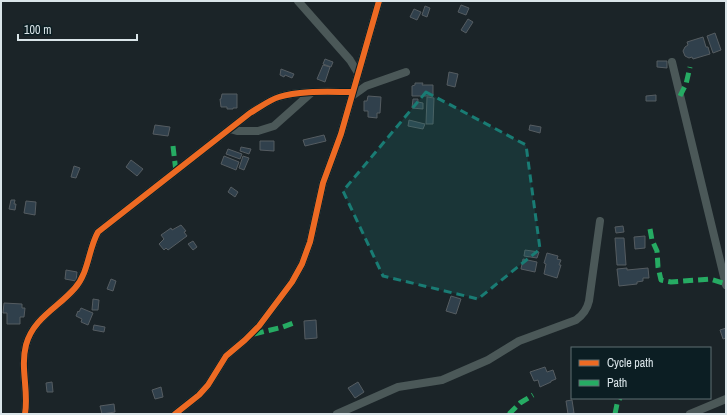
<svg xmlns="http://www.w3.org/2000/svg" width="727" height="415" viewBox="0 0 727 415" font-family="'Archivo Narrow',sans-serif">
<style>
.building{fill:#30404c;stroke:#555c61}
.lines{fill:none;stroke-linecap:round;stroke-linejoin:round}
.minor{stroke:#4b5858;stroke-width:8}
.quiet{stroke:#26ab63;stroke-width:5;stroke-dasharray:10 5;stroke-linecap:butt}
.cycleway-casing{stroke:#0c1e23;stroke-width:8}
.cycleway{stroke:#ed6a23;stroke-width:6}
.marked{fill:#197c74;fill-opacity:0.2;stroke:#197c74;stroke-width:3;stroke-dasharray:8 5;stroke-linejoin:round}
</style>
<rect width="100%" height="100%" fill="#1b2428"/>
<path class="building" d="M 461,5 L 469,8 L 466,15 L 458,12 Z
M 425,6 L 430,8 L 427,17 L 422,15 Z
M 414,9 L 421,12 L 417,20 L 410,17 Z
M 468,19 L 473,22 L 466,33 L 461,30 Z
M 715,33 L 721,50 L 713,53 L 707,36 Z
M 703,37 L 706,47 L 708,47 L 710,54 L 693,59 L 692,57 L 689,58 L 685,56 L 683,51 L 685,47 L 688,45 L 687,42 Z
M 325,59 L 333,62 L 331,67 L 323,64 Z
M 657,61 L 667,61 L 667,68 L 657,67 Z
M 323,65 L 330,67 L 325,82 L 317,79 Z
M 281,69 L 294,74 L 292,78 L 285,75 L 284,77 L 280,75 Z
M 449,72 L 458,74 L 455,87 L 447,85 Z
M 415,83 L 423,83 L 422,85 L 433,85 L 433,96 L 412,96 L 412,86 L 415,85 Z
M 222,94 L 237,94 L 237,108 L 233,108 L 233,109 L 227,109 L 227,107 L 221,107 L 220,99 L 221,99 Z
M 656,95 L 656,101 L 646,101 L 646,96 Z
M 368,96 L 381,97 L 380,113 L 377,113 L 377,118 L 368,117 L 368,111 L 364,111 L 364,101 L 367,101 Z
M 427,97 L 434,98 L 433,124 L 426,124 Z
M 413,99 L 418,99 L 418,102 L 423,103 L 423,109 L 412,108 Z
M 409,120 L 425,124 L 423,129 L 408,126 Z
M 155,125 L 170,127 L 168,136 L 153,134 Z
M 530,125 L 541,127 L 540,133 L 529,130 Z
M 324,135 L 326,141 L 305,146 L 303,140 Z
M 260,141 L 274,141 L 274,151 L 260,150 Z
M 241,147 L 251,149 L 249,154 L 240,151 Z
M 228,149 L 242,154 L 240,159 L 226,154 Z
M 224,156 L 239,162 L 236,170 L 221,164 Z
M 243,156 L 249,158 L 244,170 L 239,168 Z
M 131,160 L 143,169 L 137,176 L 126,167 Z
M 74,166 L 80,168 L 76,178 L 71,177 Z
M 231,187 L 238,192 L 235,197 L 228,192 Z
M 11,200 L 15,200 L 14,204 L 16,204 L 15,210 L 9,209 Z
M 26,201 L 36,202 L 35,215 L 24,213 Z
M 181,225 L 186,231 L 184,232 L 187,236 L 168,250 L 166,248 L 164,250 L 159,244 L 164,239 L 161,235 L 171,228 L 172,230 Z
M 623,226 L 624,232 L 616,233 L 615,227 Z
M 645,236 L 645,248 L 635,249 L 634,237 Z
M 615,238 L 624,238 L 626,265 L 617,265 Z
M 193,241 L 197,247 L 193,250 L 188,244 Z
M 525,250 L 539,252 L 537,258 L 524,256 Z
M 547,253 L 558,256 L 557,259 L 561,260 L 559,265 L 561,265 L 557,278 L 544,274 L 546,264 L 544,263 Z
M 523,259 L 537,262 L 535,272 L 521,269 Z
M 627,268 L 627,270 L 648,268 L 649,278 L 643,278 L 643,281 L 637,282 L 637,284 L 619,286 L 617,269 Z
M 66,270 L 77,272 L 76,281 L 65,279 Z
M 111,279 L 116,281 L 113,291 L 107,289 Z
M 451,296 L 461,299 L 456,314 L 446,311 Z
M 93,299 L 99,300 L 98,310 L 92,310 Z
M 4,303 L 22,304 L 22,308 L 25,308 L 24,317 L 20,317 L 20,324 L 7,324 L 7,313 L 3,313 Z
M 81,308 L 93,313 L 88,325 L 81,322 L 82,319 L 76,316 L 78,311 L 79,312 Z
M 316,320 L 317,338 L 305,339 L 304,321 Z
M 94,325 L 105,327 L 104,332 L 93,330 Z
M 726,328 L 726,338 L 723,339 L 720,330 Z
M 545,367 L 547,372 L 553,370 L 556,379 L 551,381 L 551,382 L 540,387 L 538,380 L 534,381 L 530,372 Z
M 52,382 L 53,392 L 47,392 L 46,383 Z
M 358,382 L 364,392 L 355,398 L 348,388 Z
M 161,387 L 163,397 L 155,399 L 152,390 Z
M 572,400 L 574,413 L 568,414 L 566,401 Z
M 114,404 L 115,412 L 102,414 L 100,406 Z"/>
<g class="lines">
<path class="minor" d="M 298,1 L 350,60 L 358,73
M 672,62 L 726,285
M 352,96 L 366,86 L 406,72
M 230,129 L 237,131 L 258,131 L 274,126 L 311,93
M 25,414 C 29,391 20,368 26,345 C 33,318 59,307 75,288 C 89,272 88,250 98,232 L 250,113 C 259,108 269,100 279,97 C 300,90 331,92 353,92
M 175,414 L 199,395 L 208,385 L 226,356 L 245,340 L 259,326 L 292,282 L 302,264 L 310,242 L 323,183 L 341,134 L 379,1
M 337,414 L 398,387 L 442,380 L 488,360 L 519,341 L 576,320 C 583,315 587,310 589,301 L 600,221
M 690,414 L 726,399"/>
<path class="quiet" d="M 680,96 L 686,84 L 690,67
M 173,146 L 176,172
M 650,229 L 652,240 L 657,251 L 658,267 L 661,280 L 671,282 L 710,279 L 726,284
M 254,334 L 283,327 L 296,322
M 509,414 L 520,403 L 533,395
M 615,414 L 617,404 L 620,398"/>
<defs>
<path id="cycleway" d="M 25,414 C 29,391 20,368 26,345 C 33,318 59,307 75,288 C 89,272 88,250 98,232 L 250,113 C 259,108 269,100 279,97 C 300,90 331,92 353,92
M 175,414 L 199,395 L 208,385 L 226,356 L 245,340 L 259,326 L 292,282 L 302,264 L 310,242 L 323,183 L 341,134 L 379,1"/>
</defs>
<use href="#cycleway" class="cycleway-casing"/>
<use href="#cycleway" class="cycleway"/>
</g>
<path class="marked" d="M 426,92 L 526,145 L 540,249 L 478,299 L 383,276 L 343,191 Z"/>
<rect width="727" height="415" fill="none" stroke="#dae5e9" stroke-width="4"/>
<rect x="571" y="347" width="140" height="52" fill="#0c1e23" stroke="#5e6e72"/>
<rect x="579" y="360" width="20" height="6" fill="#ed6a23" stroke="#5e6e72"/>
<text x="607" y="367" font-size="12" fill="#dae5e9">Cycle path</text>
<rect x="579" y="380" width="20" height="6" fill="#26ab63" stroke="#5e6e72"/>
<text x="607" y="387" font-size="12" fill="#dae5e9">Path</text>
<path d="M18 34v6h119v-6" fill="none" stroke="#dae5e9" stroke-width="2"/>
<text x="24" y="34" font-size="12" fill="#dae5e9" stroke="#0c1e23" stroke-width="3" paint-order="stroke">100 m</text>
</svg>
